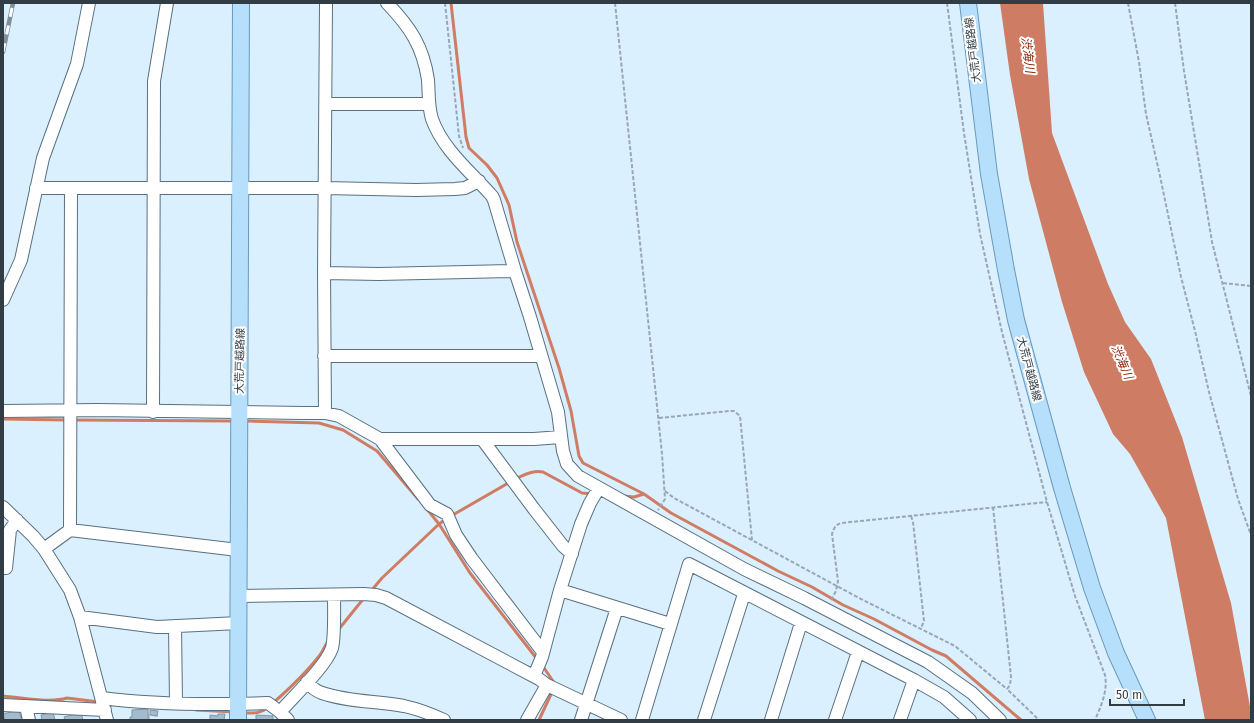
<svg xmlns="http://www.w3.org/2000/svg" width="1254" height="723" viewBox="0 0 1254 723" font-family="'Fira Sans','Noto Sans JP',sans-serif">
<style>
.water{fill:#cf7c65}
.shadow{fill:#0003}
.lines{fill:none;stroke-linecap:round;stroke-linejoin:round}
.stream{stroke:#cf7c65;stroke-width:3}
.building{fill:#a3bbcd;stroke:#7f97a8}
.minor-casing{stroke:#597080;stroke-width:14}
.major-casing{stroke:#6998ba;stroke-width:18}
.path{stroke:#97a7b4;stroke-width:2;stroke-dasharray:4 2;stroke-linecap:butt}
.minor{stroke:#fff;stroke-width:12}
.major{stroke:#b6dffb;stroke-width:16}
.rail-casing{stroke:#808f9a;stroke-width:4.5}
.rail{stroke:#fff;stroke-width:3;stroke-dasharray:9;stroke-linecap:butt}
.labels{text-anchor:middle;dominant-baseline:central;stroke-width:4;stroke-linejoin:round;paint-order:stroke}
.street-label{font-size:11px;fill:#323c44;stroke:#fff}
.water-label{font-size:12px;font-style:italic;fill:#892605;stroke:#fff}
</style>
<rect width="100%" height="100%" fill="#dbf0ff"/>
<path class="water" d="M 1000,3 L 1043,3 L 1052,133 L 1108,284 L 1125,322 L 1151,359 L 1182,437 L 1231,603 L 1251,712 L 1251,720 L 1205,720 L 1166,518 L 1130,454 L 1113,434 L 1084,372 L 1062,302 L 1029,179 L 1010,75 Z"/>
<path class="shadow" d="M 147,710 L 150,715 L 150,720 L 131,720 L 133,711 Z
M 157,712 L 158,717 L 152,716 L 151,715 Z"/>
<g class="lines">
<path class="stream" d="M 451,3 L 466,137 L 469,148 L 487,165 L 497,178 L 509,205 L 517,242 L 559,368 L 571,411 L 579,456 L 583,463 L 644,494 L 671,513 L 778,571 L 812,587 L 843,605 L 874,619 L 932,650 L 946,656 L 1021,720
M 3,419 L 67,420
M 73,420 L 235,421
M 245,421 L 319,423 L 343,430 L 377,451 L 418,499
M 515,479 C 524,475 533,470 543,472 L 582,493 L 593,494
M 624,496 L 634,497 L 644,494
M 426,508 L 439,524 L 470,573 L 537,659
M 451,516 L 510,482
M 371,591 L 382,578 L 439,524 L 446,519
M 339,629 L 364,598
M 542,665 L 555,684
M 3,696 C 21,698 51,703 67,698 L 99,702
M 273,703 C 289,689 306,673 320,655 C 324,650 325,644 330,639
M 196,710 L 234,712
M 244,713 C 254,713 260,714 268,707
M 539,720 L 553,690"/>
</g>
<path class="building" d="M 148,709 L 148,720 L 130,720 L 130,717 L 132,717 L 132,710 Z
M 19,710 L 21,718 L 25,717 L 26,720 L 5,720 L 3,714 Z
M 150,710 L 158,711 L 157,716 L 150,715 Z
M 53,712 L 55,720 L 42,720 L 41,715 Z
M 81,713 L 83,720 L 65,720 L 64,717 Z
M 218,714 L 225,714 L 224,720 L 210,720 L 210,715 L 218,716 Z
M 256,715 L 273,716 L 273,720 L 256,720 Z"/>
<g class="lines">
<defs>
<path id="minor" d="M 387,3 C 410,27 423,46 428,80 C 429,93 428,106 432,119 C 443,150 471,172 492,196 L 494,200 L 515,271 L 530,317 L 558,412 L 563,451 L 567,464 L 578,476 L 744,569 L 804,598 L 928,662 L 972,693 L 1000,720
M 326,104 L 429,104
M 36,188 L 325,188 L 416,190 L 455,189 L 465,188 L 479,181
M 324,273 L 379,274 L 515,271
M 3,300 L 21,260 L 43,158 L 77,64 L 89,3
M 324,356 L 541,356
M 3,411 L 98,410 L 303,413 L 325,413 L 339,416 L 380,439 L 430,505 L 447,514 L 456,535 L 472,559 L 543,652
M 153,412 L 154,81 L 167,3
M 325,413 L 324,273 L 326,3
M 380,439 L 534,439 L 561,437
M 482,439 L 534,509 L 563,546 L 572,554
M 3,507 L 33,536 L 44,549 L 70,590 L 80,617 L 107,720
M 70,530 L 71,188
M 44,549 L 70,530 L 238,550
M 3,568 L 6,568 L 10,530 L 17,520
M 560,590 L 670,624
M 238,596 L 364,594 L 376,595 L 386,598 L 539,679 L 547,685 L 621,720
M 80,617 L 157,627 L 239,623
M 175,626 L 176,703
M 534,676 L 542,657 L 560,590 L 581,524 L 590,503 L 599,488
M 307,682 C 311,687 316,691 322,693 C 348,702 377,701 404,706 C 418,709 431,714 444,720
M 102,698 C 157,705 213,705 268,703 L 280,712 L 288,720
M 3,705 L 105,710
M 26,706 L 29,720
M 280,712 C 294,696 326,666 332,648 C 335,636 334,608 334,595
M 527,720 L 547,685
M 581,720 L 617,608
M 642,720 L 689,564 L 914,680 L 944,697 L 970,720
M 704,720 L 744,594
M 771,720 L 801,623
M 835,720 L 858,652
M 900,720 L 914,680"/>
<path id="major" d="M 968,3 L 989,174 L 1006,270 L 1016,320 L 1062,488 L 1092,588 L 1116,653 L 1147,720
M 238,720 L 241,3"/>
</defs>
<use href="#minor" class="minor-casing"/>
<use href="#major" class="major-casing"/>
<path class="path" d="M 445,3 L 459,136 L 463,148
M 615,3 L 662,454 L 665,499 L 658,510
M 947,3 L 964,133 L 980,234 L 1002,332 L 1047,502 L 1075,596 L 1105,675 C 1108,691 1101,706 1095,720
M 1128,3 L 1139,62 L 1146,114 L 1160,176 L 1181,277 L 1195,331 L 1209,392 L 1238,499 L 1251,535
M 1175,3 L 1184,71 L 1212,242 L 1251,396
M 1223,283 L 1251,286
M 659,418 L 729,411 L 734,411 L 740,416 L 752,540
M 665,491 L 674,498 L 859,598 L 955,646 L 1007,689
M 993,507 L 1011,677 L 1010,685 L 1007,689 L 1039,720
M 911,516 L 913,522 L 924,621 L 921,628
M 831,600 L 836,591 L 838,581 L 832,534 C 834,528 835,525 841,523 L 1047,502"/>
<use href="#minor" class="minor"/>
<use href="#major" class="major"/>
<defs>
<path id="rail" d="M 3,52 L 13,3"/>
</defs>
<use href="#rail" class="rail-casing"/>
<use href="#rail" class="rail"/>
</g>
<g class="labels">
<g class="street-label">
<text transform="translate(973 50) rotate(-97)">大荒戸越路線</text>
<text transform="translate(240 361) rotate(-89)">大荒戸越路線</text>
<text transform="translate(1029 369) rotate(75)">大荒戸越路線</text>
</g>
<g class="water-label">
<text transform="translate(1028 55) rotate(83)">渋海川</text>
<text transform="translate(1122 362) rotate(67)">渋海川</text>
</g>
</g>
<rect width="1254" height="723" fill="none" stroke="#323c44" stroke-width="8"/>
<path d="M1110 699v6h74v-6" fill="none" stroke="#323c44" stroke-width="2"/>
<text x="1116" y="699" font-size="12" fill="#323c44" stroke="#ffffff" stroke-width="3" paint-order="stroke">50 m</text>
</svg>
